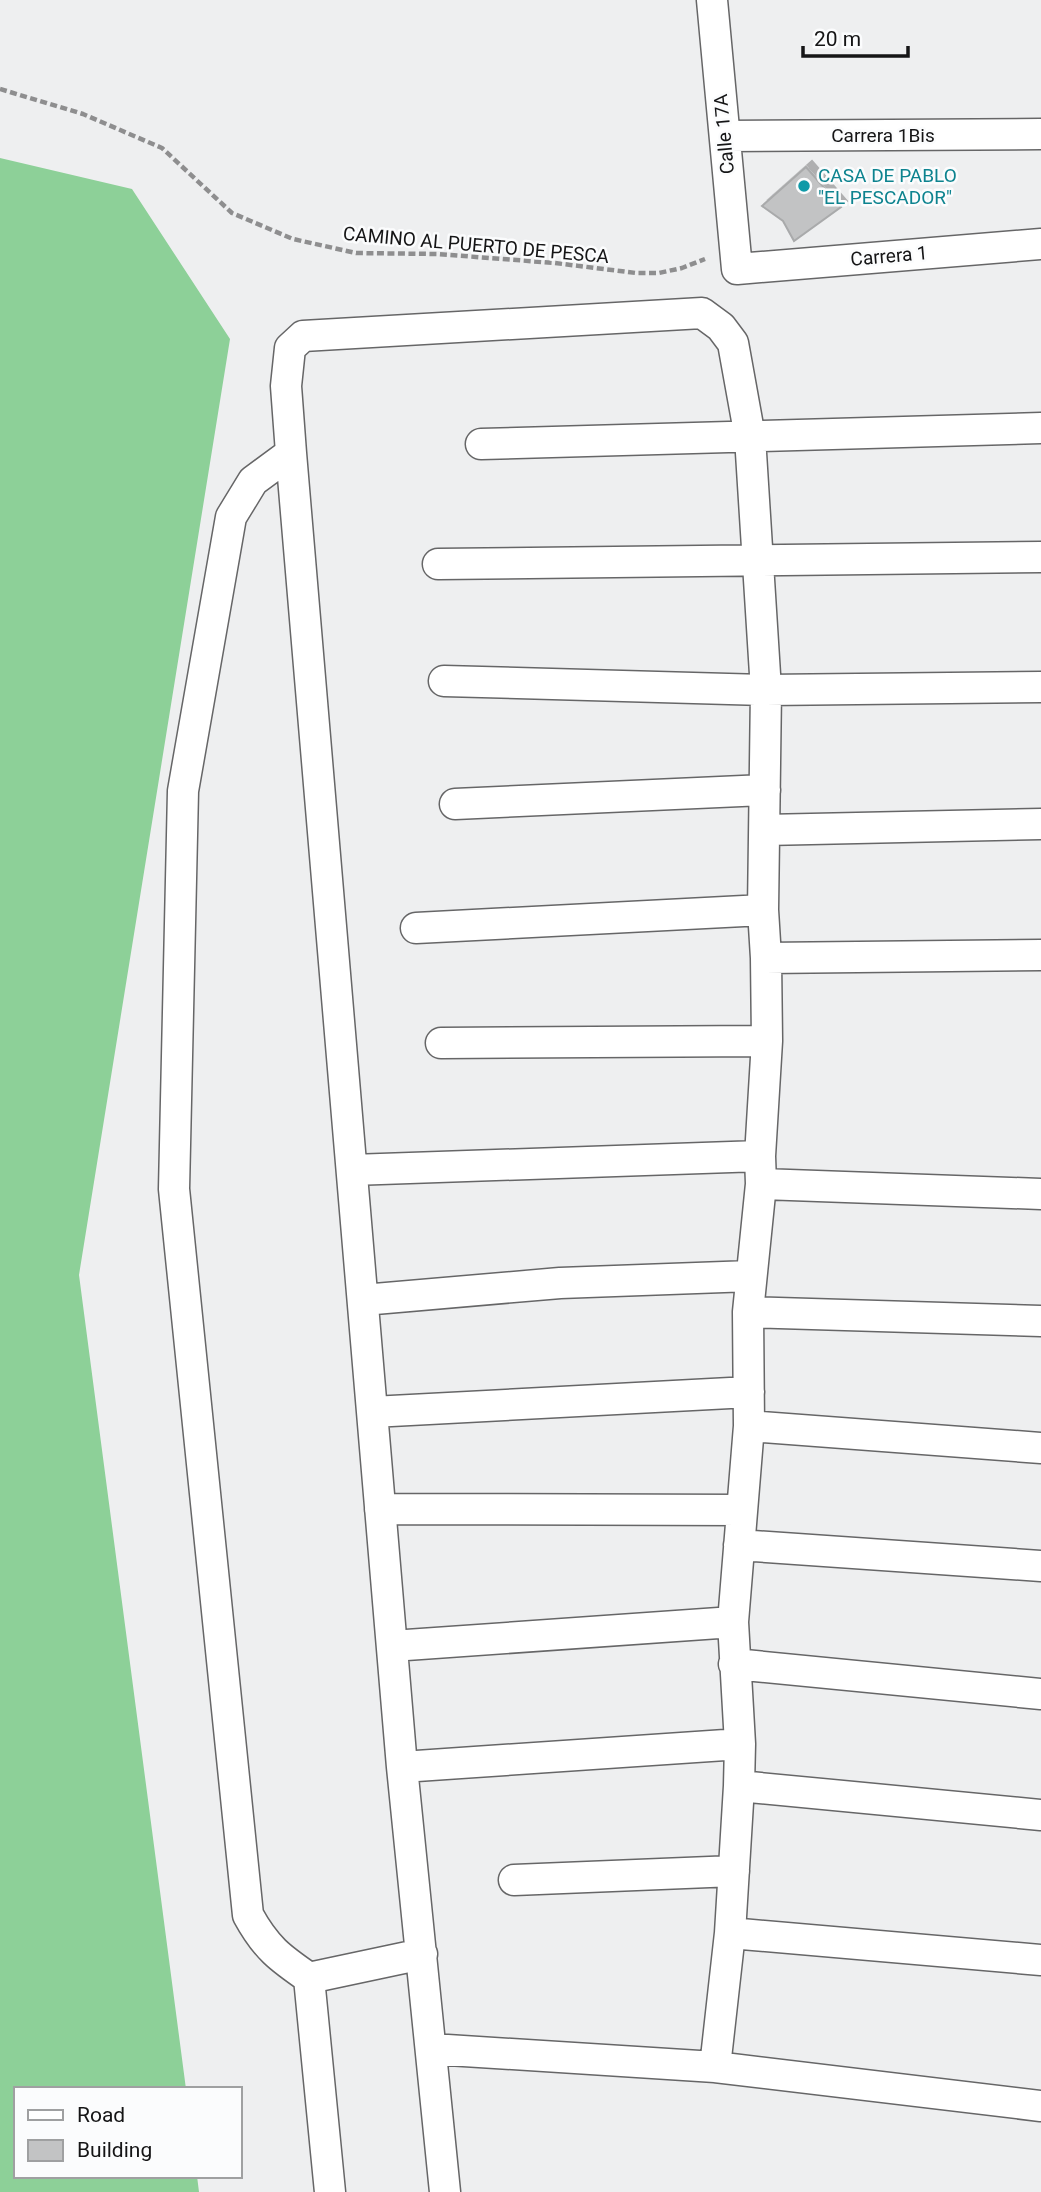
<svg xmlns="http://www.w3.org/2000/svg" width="1041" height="2192" viewBox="0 0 1041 2192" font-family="Roboto,sans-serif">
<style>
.forest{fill:#8dd098}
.building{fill:#c2c3c4;stroke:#a9aaab;stroke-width:2;filter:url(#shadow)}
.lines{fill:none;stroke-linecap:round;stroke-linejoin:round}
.minor-casing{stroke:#666667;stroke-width:33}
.path{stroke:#8e8e8f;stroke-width:4.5;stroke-dasharray:7 3.5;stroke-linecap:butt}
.minor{stroke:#fff;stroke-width:30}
.culture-dot{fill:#0f9aa8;stroke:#fbfcfd;stroke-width:2.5}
.labels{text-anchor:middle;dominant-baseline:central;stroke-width:5;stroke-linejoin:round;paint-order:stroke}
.street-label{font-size:19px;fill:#151516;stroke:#fbfcfd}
.culture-label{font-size:19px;fill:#0d838f;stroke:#fbfcfd;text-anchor:start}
</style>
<defs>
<filter id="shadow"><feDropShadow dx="6" dy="-6" stdDeviation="0" flood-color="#0004"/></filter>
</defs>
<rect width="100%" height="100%" fill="#eeeff0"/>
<path class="forest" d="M 0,158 L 132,189 L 230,339 L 79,1275 L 186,2089 L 16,2089 L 16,2176 L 197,2176 L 199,2192 L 0,2192 Z"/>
<path class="building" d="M 806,167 L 841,207 L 794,241 L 783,221 L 762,206 Z"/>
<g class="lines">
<defs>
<path id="minor" d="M 712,0 L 737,269 L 1041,244
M 725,136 L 1041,134
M 481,444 L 1041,428
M 291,453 L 253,481 L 231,517 L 183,791 L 174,1189 L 248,1915 C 266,1948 280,1958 309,1978
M 438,564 L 1041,557
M 444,681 L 766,690 L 1041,687
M 455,804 L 765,790
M 765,830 L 1041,824
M 416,928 L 763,910
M 766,958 L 1041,955
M 441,1043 L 767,1041
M 352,1170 L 760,1156
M 761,1184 L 1041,1194
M 363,1300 L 560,1283 L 751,1276
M 748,1312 L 1041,1321
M 372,1412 L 749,1392
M 749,1426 L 1041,1448
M 380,1509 L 742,1510
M 739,1545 L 1041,1566
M 392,1646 L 733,1622
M 734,1664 L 1041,1694
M 402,1767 L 740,1744
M 739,1786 L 1041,1815
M 514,1880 L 734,1871
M 730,1933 L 1041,1960
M 432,2049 L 715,2067 L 730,1933 L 739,1786 L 740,1744 L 733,1622 L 749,1426 L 748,1312 L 761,1184 L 760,1156 L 767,1041 L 766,958 L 763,910 L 766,690 L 750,437 L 733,343 L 721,327 L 702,313 L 303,336 L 290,348 L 286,386 L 291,453 L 402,1767 L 445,2192
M 715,2067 L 1041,2106
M 330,2192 L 309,1978 L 422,1954"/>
</defs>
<use href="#minor" class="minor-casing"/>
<path class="path" d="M 0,89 L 83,114 L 162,148 L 232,213 L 293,239 L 356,253 L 437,254 L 555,263 L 636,273 L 659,273 L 682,268 L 705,259"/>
<use href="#minor" class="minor"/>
</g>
<circle class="culture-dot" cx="804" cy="186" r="7"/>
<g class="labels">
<g class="street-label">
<text transform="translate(724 134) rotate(-95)">Calle 17A</text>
<text x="883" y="135">Carrera 1Bis</text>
<text transform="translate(476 245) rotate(5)">CAMINO AL PUERTO DE PESCA</text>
<text transform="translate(889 256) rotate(-5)">Carrera 1</text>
</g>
<g class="culture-label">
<text x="818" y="175">CASA DE PABLO<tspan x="818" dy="22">"EL PESCADOR"</tspan></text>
</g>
</g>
<rect x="14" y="2087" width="228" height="91" fill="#fbfcfd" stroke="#9fa0a1" stroke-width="2"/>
<rect x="28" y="2110" width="35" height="10" fill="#ffffff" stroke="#9fa0a1" stroke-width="2"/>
<text x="77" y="2122" font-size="21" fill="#151516">Road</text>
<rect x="28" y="2140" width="35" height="21" fill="#c2c3c4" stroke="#9fa0a1" stroke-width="2"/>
<text x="77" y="2157" font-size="21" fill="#151516">Building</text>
<path d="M803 46v10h105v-10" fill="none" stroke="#151516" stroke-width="3.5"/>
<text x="814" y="46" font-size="21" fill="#151516" stroke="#fbfcfd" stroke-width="5" paint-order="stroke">20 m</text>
</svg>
